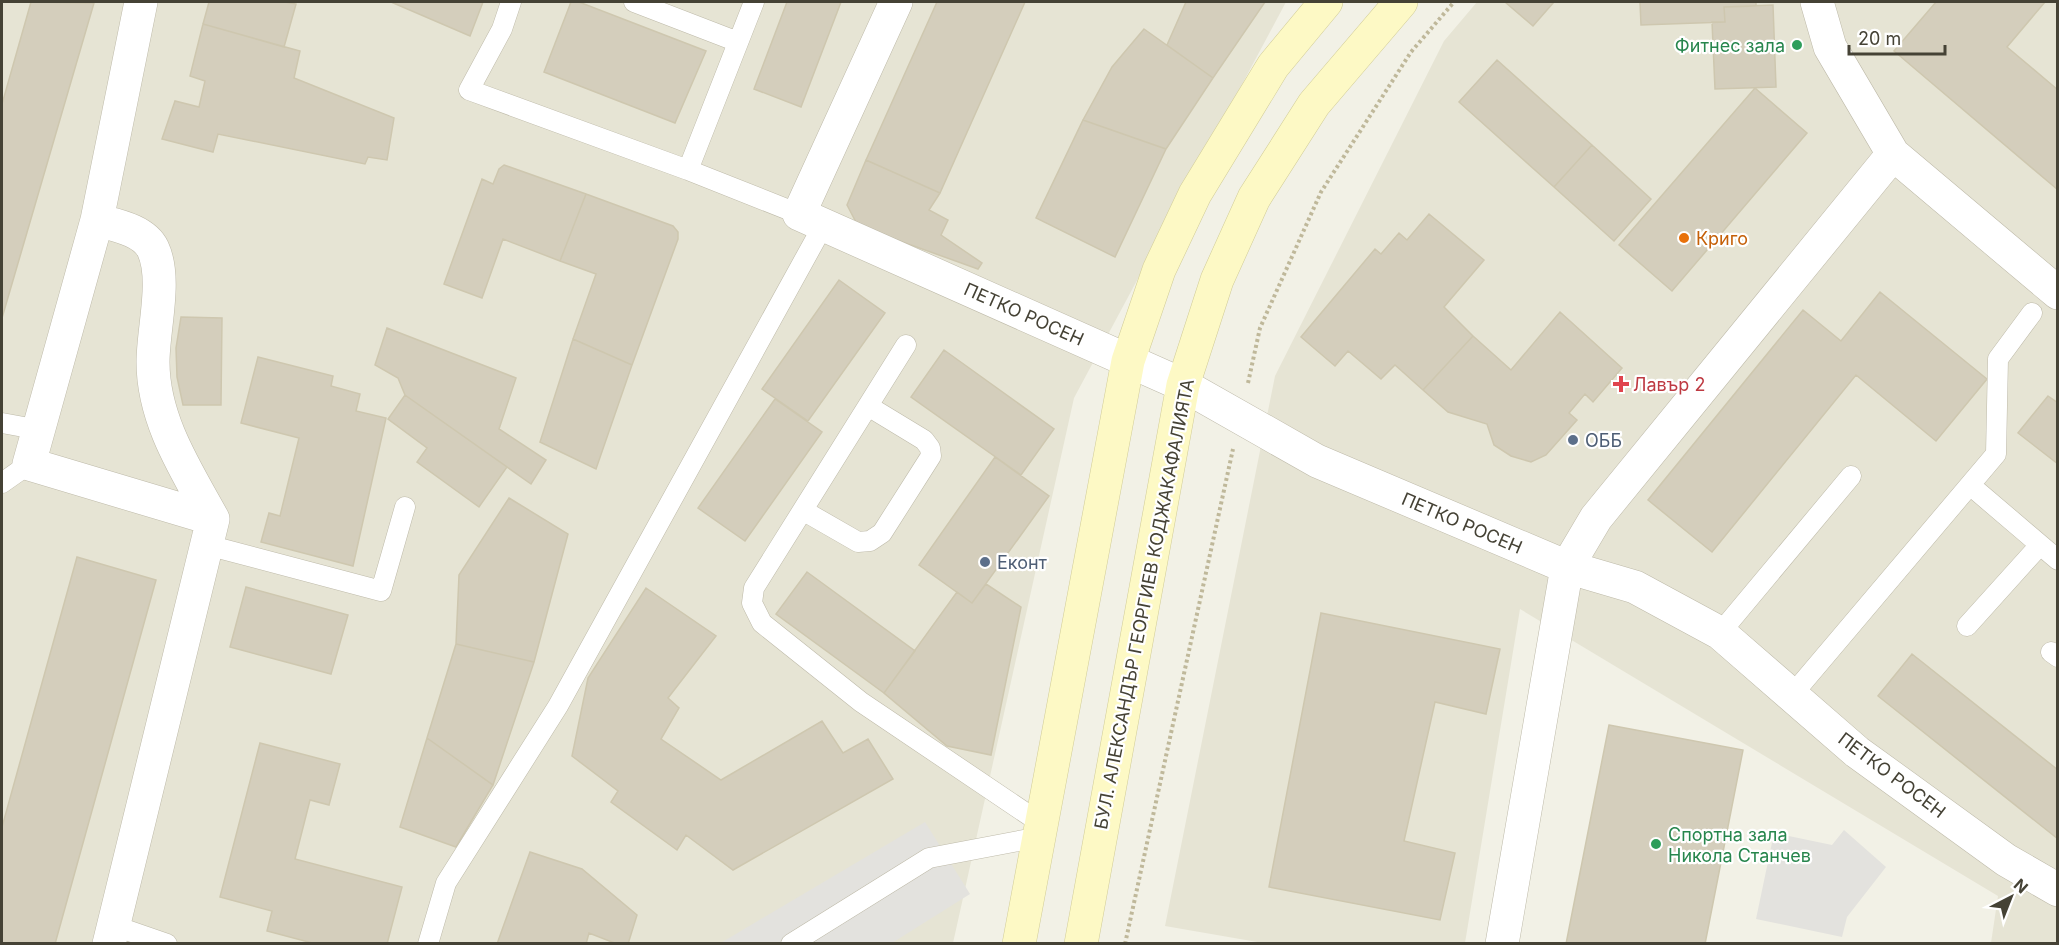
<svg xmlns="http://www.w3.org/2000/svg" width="2059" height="945" viewBox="0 0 2059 945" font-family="Inter,sans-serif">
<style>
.residential{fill:#e6e4d4}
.parking{fill:#e3e2de}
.building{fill:#d4cebc;stroke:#cec7af;stroke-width:1.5}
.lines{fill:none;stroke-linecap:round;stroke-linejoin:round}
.service-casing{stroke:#bebaa9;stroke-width:21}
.minor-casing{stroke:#bebaa9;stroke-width:34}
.secondary-casing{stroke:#d1cc97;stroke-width:34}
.path{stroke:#bfb89a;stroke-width:4;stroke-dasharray:3 3;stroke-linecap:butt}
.service{stroke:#fff;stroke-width:20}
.minor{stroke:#fff;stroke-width:33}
.secondary{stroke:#fdf9c5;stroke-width:33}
.leisure-dot{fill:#2e9e5b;stroke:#fff;stroke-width:2}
.food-dot{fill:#e8710a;stroke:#fff;stroke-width:2}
.health-dot{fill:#e0444e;stroke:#fff;stroke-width:2}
.service-dot{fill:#5c6f8a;stroke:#fff;stroke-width:2}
.labels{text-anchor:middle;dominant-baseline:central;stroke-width:4.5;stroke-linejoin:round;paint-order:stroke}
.leisure-label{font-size:18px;fill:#27864d;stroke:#fff;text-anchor:end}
.food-label{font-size:18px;fill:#c56008;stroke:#fff;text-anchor:start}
.street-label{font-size:18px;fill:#454235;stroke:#fff}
.health-label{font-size:18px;fill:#be3a42;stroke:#fff;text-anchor:start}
.service-label{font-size:18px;fill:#4e5e75;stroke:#fff;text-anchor:start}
</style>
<rect width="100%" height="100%" fill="#f2f1e6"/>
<path class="residential" d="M 2,2 L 1286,2 L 1074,398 L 953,943 L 2,944 Z
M 1477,2 L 2057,2 L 2057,943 L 1991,943 L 1998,896 L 1520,609 L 1465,943 L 1263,943 L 1165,926 L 1275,376 L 1444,41 Z"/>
<path class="parking" d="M 925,822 L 970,894 L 892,943 L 719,944 Z
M 1844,830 L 1886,867 L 1847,917 L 1842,937 L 1756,919 L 1774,833 L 1832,845 Z"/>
<path class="building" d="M 31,2 L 94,3 L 2,318 L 2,104 Z
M 209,2 L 285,2 L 296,4 L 284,47 L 203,24 Z
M 391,2 L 483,2 L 470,36 Z
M 571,2 L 579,2 L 706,51 L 675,123 L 544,72 Z
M 787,2 L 841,2 L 801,107 L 754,89 Z
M 937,2 L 1025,2 L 940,193 L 866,160 Z
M 1186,2 L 1265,2 L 1213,78 L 1167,45 Z
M 1505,2 L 1554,2 L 1533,26 Z
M 1640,2 L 1756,2 L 1756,6 L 1724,7 L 1725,22 L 1641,25 Z
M 1936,2 L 2045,2 L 2007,47 L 2058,90 L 2058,190 L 1894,51 Z
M 1773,5 L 1776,87 L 1715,89 L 1712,22 L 1725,22 L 1724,7 Z
M 203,24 L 300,51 L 294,78 L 394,118 L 387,160 L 368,157 L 365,164 L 218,134 L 213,152 L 162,139 L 175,101 L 199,107 L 205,81 L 190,76 Z
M 1144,29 L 1213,78 L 1166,149 L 1083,120 L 1112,67 Z
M 1497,60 L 1592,145 L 1554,187 L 1459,102 Z
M 1755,88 L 1807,133 L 1672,291 L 1619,245 Z
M 1083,120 L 1166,149 L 1115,257 L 1036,218 Z
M 1592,145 L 1651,199 L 1614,241 L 1554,187 Z
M 866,160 L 940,193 L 929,210 L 948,220 L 941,235 L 982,263 L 978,269 L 858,226 L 847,205 Z
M 504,165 L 586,194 L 560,261 L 503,239 L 482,298 L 444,284 L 482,179 L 493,184 L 499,169 Z
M 586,194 L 673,226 L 678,232 L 678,239 L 632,365 L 573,339 L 596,274 L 560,261 Z
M 1429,214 L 1484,260 L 1444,307 L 1473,336 L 1423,390 L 1395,365 L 1381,379 L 1348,351 L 1335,366 L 1301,337 L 1375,249 L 1381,254 L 1399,233 L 1407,240 Z
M 839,280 L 885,313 L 808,421 L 762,389 Z
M 1880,292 L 1987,379 L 1936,441 L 1856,375 L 1712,552 L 1648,500 L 1803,310 L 1841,341 Z
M 1560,312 L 1622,368 L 1593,402 L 1585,394 L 1569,413 L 1577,420 L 1546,455 L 1531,462 L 1511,456 L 1494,445 L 1487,424 L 1448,412 L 1423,390 L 1473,336 L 1511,370 Z
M 181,317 L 222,318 L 221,405 L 183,405 L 177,377 L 176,348 Z
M 387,328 L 516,378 L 499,429 L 546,460 L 531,484 L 405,395 L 398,378 L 375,365 Z
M 573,339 L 632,365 L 596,469 L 540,442 Z
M 944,350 L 1054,429 L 1021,475 L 911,397 Z
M 258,357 L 333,376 L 331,386 L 360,394 L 356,411 L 386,418 L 353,566 L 261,542 L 269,513 L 280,516 L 299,438 L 241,423 Z
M 405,395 L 507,467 L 479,507 L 417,462 L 427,448 L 388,419 Z
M 2048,396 L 2058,403 L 2058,464 L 2018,433 Z
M 775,399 L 822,432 L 745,541 L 698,508 Z
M 995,457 L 1049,496 L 972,603 L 919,565 Z
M 509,498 L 568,534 L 534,662 L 456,644 L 459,575 Z
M 77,557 L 156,580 L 55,944 L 2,944 L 2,827 Z
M 807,572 L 915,651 L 884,693 L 776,614 Z
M 986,584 L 1021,607 L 991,755 L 947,746 L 884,693 L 957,592 L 972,603 Z
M 246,587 L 348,615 L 331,674 L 230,647 Z
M 646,588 L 716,636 L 668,698 L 679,708 L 661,739 L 721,780 L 822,721 L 843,753 L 868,739 L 893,779 L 733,870 L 686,835 L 677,850 L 611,802 L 618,791 L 572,756 L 588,678 Z
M 1321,613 L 1500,649 L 1486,714 L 1435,702 L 1404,841 L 1455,853 L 1440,920 L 1269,887 Z
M 456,644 L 534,662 L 493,785 L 427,738 Z
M 1912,654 L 2058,770 L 2058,839 L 1878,696 Z
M 1609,725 L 1743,750 L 1705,944 L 1566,944 Z
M 427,738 L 493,785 L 456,847 L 400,827 Z
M 260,743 L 340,764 L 329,805 L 310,800 L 295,859 L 402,887 L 387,944 L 316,944 L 267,931 L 272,911 L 220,897 Z
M 530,852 L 582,869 L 637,915 L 628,944 L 617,944 L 589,933 L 586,944 L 497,944 Z"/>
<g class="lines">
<defs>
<path id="service" d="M 511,2 L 502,29 L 469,90 L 688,170 L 799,214
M 634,2 L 738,42
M 688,170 L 754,2
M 906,345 L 754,588 L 752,603 L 762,623 L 861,702 L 1042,824
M 2,423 L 40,430
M 2,483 L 29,464
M 1970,485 L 2058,560
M 804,511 L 858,542 L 870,541 L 882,533 L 931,456 L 930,448 L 924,440 L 868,406
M 207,545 L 381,591 L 405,507
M 1967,626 L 2040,545
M 1720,633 L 1851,476
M 2051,652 L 2058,657
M 1792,695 L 1996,454 L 1998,359 L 2032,313
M 112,925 L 167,944
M 428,944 L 446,883 L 558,706 L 824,224
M 791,944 L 929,858 L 1040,837"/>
<path id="minor" d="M 896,2 L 799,214 L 1183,385 L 1317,461 L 1567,567 L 1635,587 L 1720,633 L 1857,752 L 2006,860 L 2058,890
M 1817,2 L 1830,47 L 1893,154 L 2058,293
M 97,220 C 115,225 144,230 153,249 C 167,279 153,329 153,362 C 153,420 186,470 213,519
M 109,944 L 213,519 L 29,464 L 97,220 L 141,2
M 1502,944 L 1567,567 L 1596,518 L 1893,154"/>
<path id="secondary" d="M 1019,944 L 1128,361 L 1159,270 L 1195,194 L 1273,66 L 1326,2
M 1081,944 L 1183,385 L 1217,280 L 1254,198 L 1314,104 L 1401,2"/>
</defs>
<use href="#service" class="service-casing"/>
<use href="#minor" class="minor-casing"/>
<use href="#secondary" class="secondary-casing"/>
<path class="path" d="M 1248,383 L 1260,328 L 1321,192 L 1411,52 L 1454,2
M 1125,944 L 1233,449"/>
<use href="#service" class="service"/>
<use href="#minor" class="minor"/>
<use href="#secondary" class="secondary"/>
</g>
<g class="leisure-dot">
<circle cx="1797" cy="45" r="6"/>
<circle cx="1656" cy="844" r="6"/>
</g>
<circle class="food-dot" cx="1684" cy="238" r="6"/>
<path class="health-dot" d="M1618 375h6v6h6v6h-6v6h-6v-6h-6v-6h6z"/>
<g class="service-dot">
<circle cx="1573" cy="440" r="6"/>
<circle cx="985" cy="562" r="6"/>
</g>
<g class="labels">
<g class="leisure-label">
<text x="1785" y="45">Фитнес зала</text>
<text x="1668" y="834" text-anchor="start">Спортна зала<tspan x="1668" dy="21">Никола Станчев</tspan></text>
</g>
<g class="food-label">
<text x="1696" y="238">Криго</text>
</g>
<g class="street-label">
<text transform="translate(1024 314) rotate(24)">ПЕТКО РОСЕН</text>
<text transform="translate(1462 523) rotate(23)">ПЕТКО РОСЕН</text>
<text transform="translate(1144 604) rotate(-79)">БУЛ. АЛЕКСАНДЪР ГЕОРГИЕВ КОДЖАКАФАЛИЯТА</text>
<text transform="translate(1892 775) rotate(37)">ПЕТКО РОСЕН</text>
</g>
<g class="health-label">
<text x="1633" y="384">Лавър 2</text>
</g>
<g class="service-label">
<text x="1585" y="440">ОББ</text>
<text x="997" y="562">Еконт</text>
</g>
</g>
<rect width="2059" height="945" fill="none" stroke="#454235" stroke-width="6"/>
<g transform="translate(2011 897) rotate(42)" stroke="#ffffff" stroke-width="4.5" paint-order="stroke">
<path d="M0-4.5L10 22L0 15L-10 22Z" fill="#454235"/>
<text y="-9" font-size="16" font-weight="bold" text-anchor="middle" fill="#454235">N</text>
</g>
<path d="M1849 45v9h96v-9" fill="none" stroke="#454235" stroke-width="3"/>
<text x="1858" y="45" font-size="18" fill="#454235" stroke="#ffffff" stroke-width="4.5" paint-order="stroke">20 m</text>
</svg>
